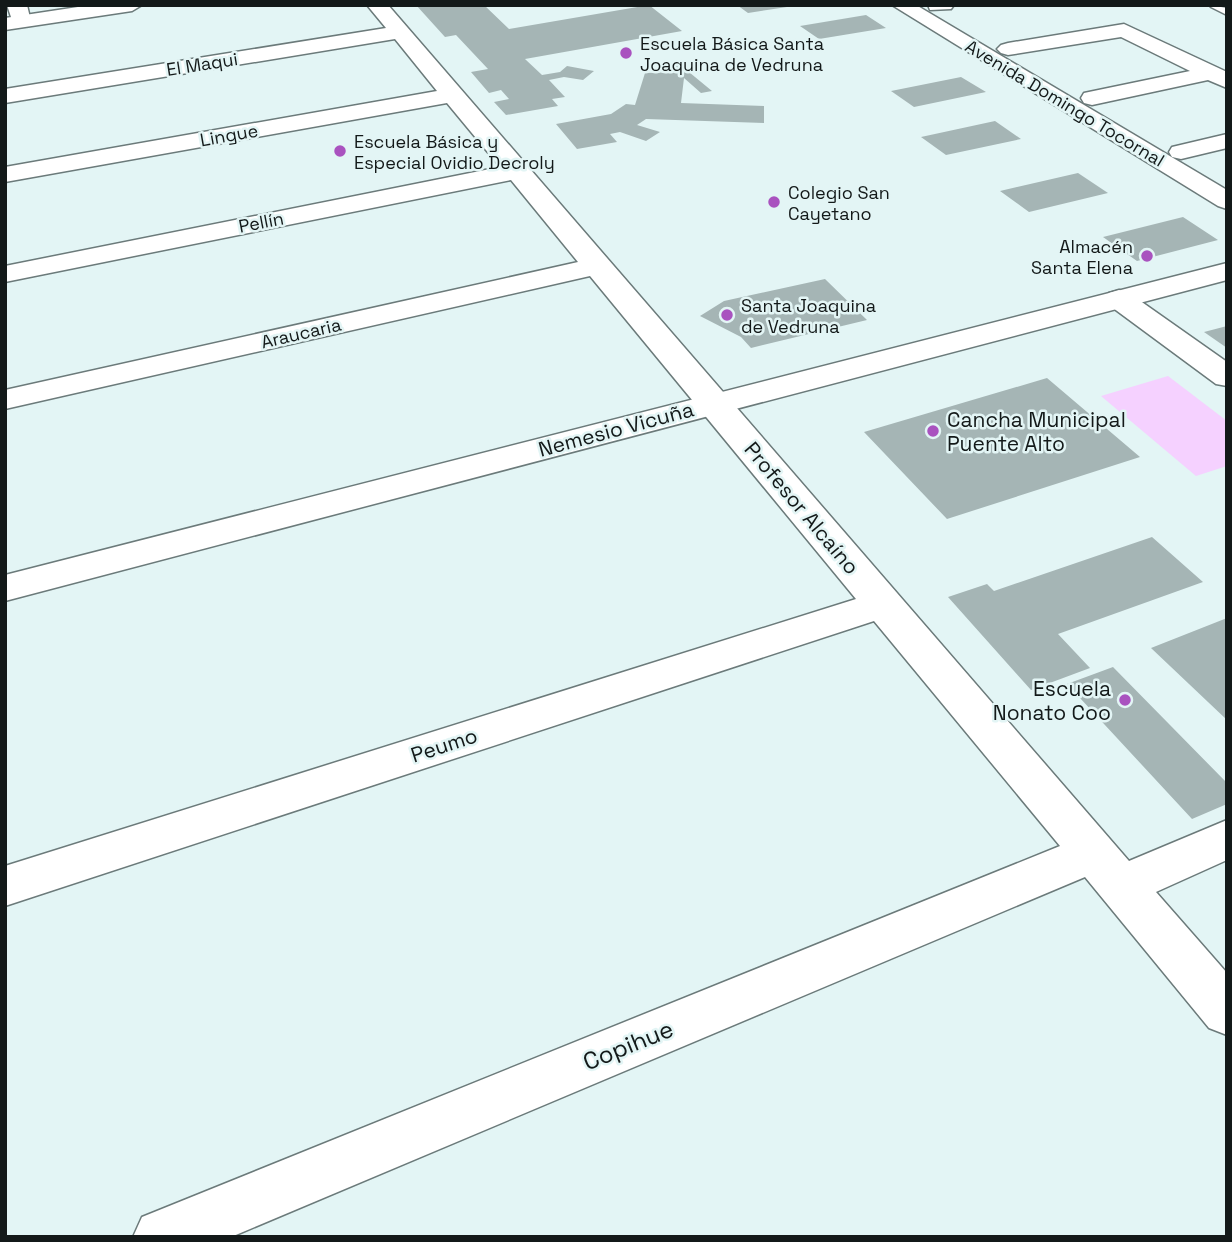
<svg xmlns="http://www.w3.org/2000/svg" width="1232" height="1242" viewBox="0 0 1232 1242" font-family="'Space Grotesk',sans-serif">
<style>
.green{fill:#f5d1ff}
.building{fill:#a5b5b5}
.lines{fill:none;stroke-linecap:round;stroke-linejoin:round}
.service-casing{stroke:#6b7a7a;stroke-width:3}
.minor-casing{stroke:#6b7a7a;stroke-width:3}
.tertiary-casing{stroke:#6b7a7a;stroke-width:3}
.secondary-casing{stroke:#6b7a7a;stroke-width:3}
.service{fill:#fff;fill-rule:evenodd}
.minor{fill:#fff;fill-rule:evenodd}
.tertiary{fill:#fff;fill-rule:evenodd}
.secondary{fill:#fff;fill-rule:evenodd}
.poi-dot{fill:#a952bf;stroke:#e3f5f5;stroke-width:2.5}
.labels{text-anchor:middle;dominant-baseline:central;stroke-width:5;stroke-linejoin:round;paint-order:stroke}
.far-poi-label{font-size:18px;fill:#131919;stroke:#e3f5f5;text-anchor:start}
.far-street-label{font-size:18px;fill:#131919;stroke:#e3f5f5}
.poi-label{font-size:21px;fill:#131919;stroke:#e3f5f5;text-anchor:start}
.street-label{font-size:21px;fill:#131919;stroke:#e3f5f5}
.near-street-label{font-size:24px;fill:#131919;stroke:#e3f5f5}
</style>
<rect width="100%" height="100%" fill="#e3f5f5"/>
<path class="green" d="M 1168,376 L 1227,421 L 1227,466 L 1196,476 L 1101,396 Z"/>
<path class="building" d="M 416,5 L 484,5 L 509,29 L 649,5 L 682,31 L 525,59 L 542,75 L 560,72 L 567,66 L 594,71 L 583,80 L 564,77 L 549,80 L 565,97 L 552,99 L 558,106 L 506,115 L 494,102 L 509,99 L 501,90 L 489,93 L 471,72 L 488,69 L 456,35 L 445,37 Z
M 737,5 L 787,5 L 787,7 L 748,13 Z
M 866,15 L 886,28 L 819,39 L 800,26 Z
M 678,63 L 712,91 L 701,93 L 684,78 L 681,103 L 764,106 L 764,123 L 646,119 L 637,125 L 660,132 L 646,141 L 620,132 L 610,134 L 617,142 L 577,149 L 556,124 L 611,114 L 626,104 L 635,105 L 645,73 L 680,72 L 670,64 Z
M 961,77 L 986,92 L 914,107 L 891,91 Z
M 995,121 L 1021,139 L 946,155 L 921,137 Z
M 1078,173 L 1108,193 L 1029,212 L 1000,191 Z
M 1183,217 L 1218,240 L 1137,261 L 1103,237 Z
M 825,279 L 867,320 L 751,348 L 741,337 L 700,316 L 724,301 Z
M 1227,326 L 1227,348 L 1204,332 Z
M 1047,378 L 1140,457 L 947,519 L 864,432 Z
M 1152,537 L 1203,582 L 1058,634 L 1090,668 L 1031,690 L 948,597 L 987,584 L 994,591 Z
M 1227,618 L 1227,720 L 1151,648 Z
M 1113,667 L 1227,783 L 1227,804 L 1192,819 L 1067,684 Z"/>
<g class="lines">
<defs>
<path id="service" d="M 1209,5 L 1227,8 L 1227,15 L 1211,7 Z"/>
<path id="minor" d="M 7,5 L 27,5 L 31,22 L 28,26 L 14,26 Z
M 367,5 L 388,5 L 1129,861 L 1227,820 L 1227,860 L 1156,892 L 1227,973 L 1227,1035 L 1209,1028 L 1085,877 L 231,1237 L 133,1237 L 142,1217 L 1060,846 L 874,621 L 5,906 L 5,866 L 856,599 L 590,276 L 5,409 L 5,390 L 578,262 L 511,180 L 5,282 L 5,266 L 500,167 L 447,103 L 5,182 L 5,167 L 437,91 L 395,39 L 5,103 L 5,89 L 386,28 Z
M 928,5 L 954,5 L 951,9 L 930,10 Z
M 1124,24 L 1227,72 L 1227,88 L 1208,80 L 1092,105 L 1084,103 L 1081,98 L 1084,93 L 1190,71 L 1121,37 L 1008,55 L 1001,53 L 997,49 L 1001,45 L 1008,43 Z
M 1227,134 L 1227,148 L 1181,159 L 1172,157 L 1169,152 L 1172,147 Z
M 1119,290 L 1129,293 L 1227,362 L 1227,386 L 1216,384 L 1109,305 L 1105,299 L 1109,293 Z"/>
<path id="tertiary" d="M 91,5 L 142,5 L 132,11 L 5,30 L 5,18 Z
M 1227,263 L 1227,280 L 5,601 L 5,575 Z"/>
<path id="secondary" d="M 892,5 L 916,5 L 1227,190 L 1227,209 L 1218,206 Z"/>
</defs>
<use href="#service" class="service-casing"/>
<use href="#minor" class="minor-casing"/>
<use href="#tertiary" class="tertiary-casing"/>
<use href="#secondary" class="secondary-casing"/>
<use href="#service" class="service"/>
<use href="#minor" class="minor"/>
<use href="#tertiary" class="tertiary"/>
<use href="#secondary" class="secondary"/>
</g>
<g class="poi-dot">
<circle cx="626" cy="53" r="7"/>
<circle cx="340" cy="151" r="7"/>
<circle cx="774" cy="202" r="7"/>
<circle cx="1147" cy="256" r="7"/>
<circle cx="727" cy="315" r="7"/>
<circle cx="933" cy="431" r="7"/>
<circle cx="1125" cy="700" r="7"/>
</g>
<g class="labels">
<g class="far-poi-label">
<text x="640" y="43">Escuela Básica Santa<tspan x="640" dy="21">Joaquina de Vedruna</tspan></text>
<text x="354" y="141">Escuela Básica y<tspan x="354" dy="21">Especial Ovidio Decroly</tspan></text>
<text x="788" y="192">Colegio San<tspan x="788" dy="21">Cayetano</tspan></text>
<text x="1133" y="246" text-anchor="end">Almacén<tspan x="1133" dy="21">Santa Elena</tspan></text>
<text x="741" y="305">Santa Joaquina<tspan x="741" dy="21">de Vedruna</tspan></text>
</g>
<g class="far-street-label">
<text transform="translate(202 64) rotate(-9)">El Maqui</text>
<text transform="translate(1065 103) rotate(31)">Avenida Domingo Tocornal</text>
<text transform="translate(229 135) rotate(-10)">Lingue</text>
<text transform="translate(261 222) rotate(-11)">Pellín</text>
<text transform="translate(301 333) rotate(-13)">Araucaria</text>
</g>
<g class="poi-label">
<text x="947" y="419">Cancha Municipal<tspan x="947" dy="24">Puente Alto</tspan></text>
<text x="1111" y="688" text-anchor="end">Escuela<tspan x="1111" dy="24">Nonato Coo</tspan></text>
</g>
<g class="street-label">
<text transform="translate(616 429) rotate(-15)">Nemesio Vicuña</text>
<text transform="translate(802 508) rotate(50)">Profesor Alcaíno</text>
<text transform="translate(444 745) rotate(-18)">Peumo</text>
</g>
<g class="near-street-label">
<text transform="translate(628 1045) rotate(-22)">Copihue</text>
</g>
</g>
<rect width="1232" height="1242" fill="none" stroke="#131919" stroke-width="14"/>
</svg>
